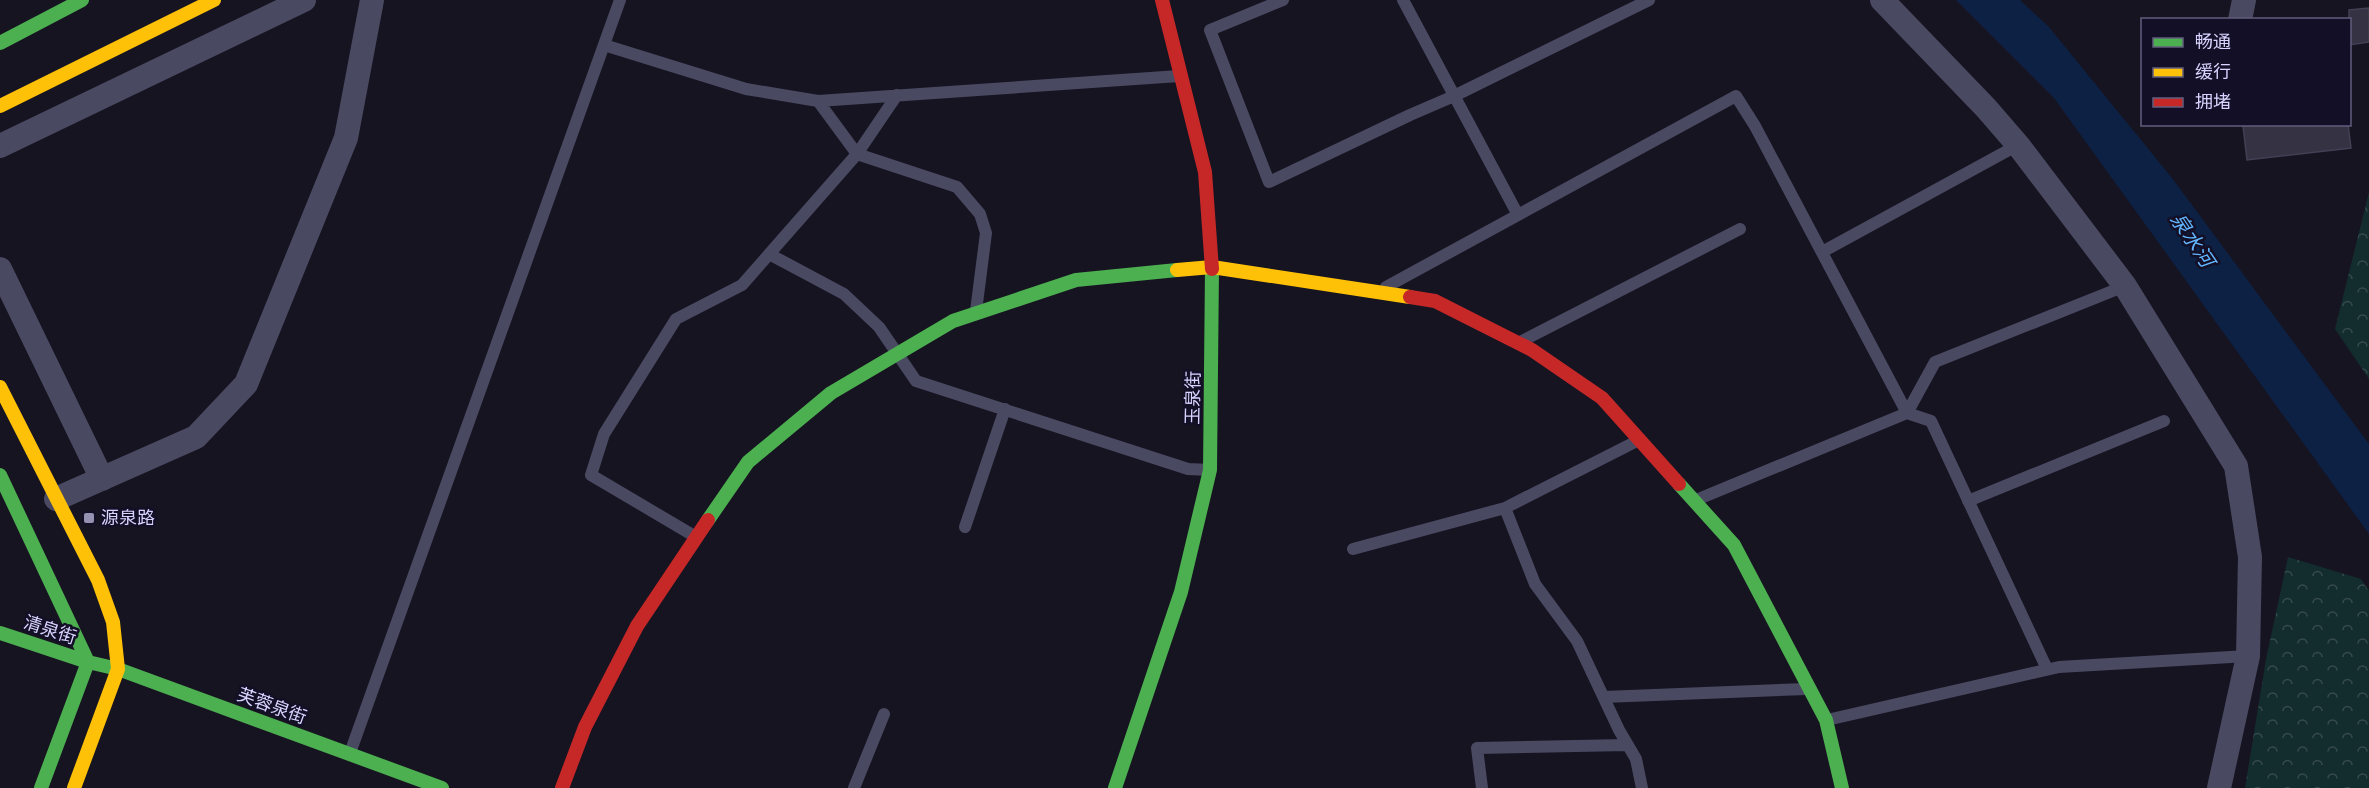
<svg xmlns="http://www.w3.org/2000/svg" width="2369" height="788" viewBox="0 0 2369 788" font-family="Karla,'Noto Sans SC',sans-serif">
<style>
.forest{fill:url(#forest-crowns)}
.water{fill:#0d2144}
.building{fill:#343243;stroke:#433f54;stroke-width:1.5}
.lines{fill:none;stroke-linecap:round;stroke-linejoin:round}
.lane{stroke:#4a4962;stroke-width:12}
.street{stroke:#4a4962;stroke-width:24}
.fast{stroke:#4caf50;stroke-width:14}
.slow{stroke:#ffc107;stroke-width:14}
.jam{stroke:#c62828;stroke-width:14}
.poi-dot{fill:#9591b1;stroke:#130f26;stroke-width:2}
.labels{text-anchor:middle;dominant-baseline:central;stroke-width:5;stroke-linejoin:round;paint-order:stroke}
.street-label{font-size:18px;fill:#d9d4ff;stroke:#130f26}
.poi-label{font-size:18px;fill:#d9d4ff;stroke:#130f26;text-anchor:start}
.water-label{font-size:20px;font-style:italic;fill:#62b6ff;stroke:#130f26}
</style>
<defs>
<pattern id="forest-crowns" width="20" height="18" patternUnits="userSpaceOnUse" patternTransform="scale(1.5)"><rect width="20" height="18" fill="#132c2d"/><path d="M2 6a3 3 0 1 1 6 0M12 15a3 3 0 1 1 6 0" fill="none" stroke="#354a4c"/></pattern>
</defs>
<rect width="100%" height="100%" fill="#161421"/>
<path class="forest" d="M 2369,192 L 2369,379 L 2335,329 Z
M 2288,557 L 2361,579 L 2369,591 L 2369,788 L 2245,788 L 2266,659 Z"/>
<path class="water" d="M 1956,0 L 2020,0 L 2048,26 L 2172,178 L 2369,444 L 2369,534 L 2054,98 Z"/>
<path class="building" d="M 2369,8 L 2369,42 L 2349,45 L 2349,10 Z
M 2256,124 L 2348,124 L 2351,148 L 2247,160 L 2243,126 Z"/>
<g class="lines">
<path class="lane" d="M 1283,0 L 1210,30 L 1269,182 L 1410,115 L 1454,96 L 1649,0
M 1403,0 L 1518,215
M 604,45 L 746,89 L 818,101 L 1179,76
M 818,101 L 857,154 L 957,187 L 980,214 L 986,233 L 976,311
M 1822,252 L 2018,145
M 769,254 L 844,294 L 879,327 L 916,381 L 1188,469 L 1210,470
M 1386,287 L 1736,96 L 1755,126 L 1907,413 L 1931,421 L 2047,669
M 1522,341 L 1740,229
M 1696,500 L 1907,413 L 1935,362 L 2125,286
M 1968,501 L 2164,421
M 1505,508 L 1535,584 L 1577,641 L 1619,730 L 1636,759 L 1642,788
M 965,527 L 1005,409
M 696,537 L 591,475 L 604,434 L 676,319 L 742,285 L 857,154 L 897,95
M 1353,549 L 1505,508 L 1639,440
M 1604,697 L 1806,689
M 1827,720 L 2059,667 L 2248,656
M 350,753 L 620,0
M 854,788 L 884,714
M 1482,788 L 1477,748 L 1627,745"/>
<path class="street" d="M 1882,0 L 1986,108 L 2018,145 L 2125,286 L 2236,466 L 2250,557 L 2248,656 L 2219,788
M 2240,20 L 2244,0
M 0,146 L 304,0
M 0,269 L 102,479
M 56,499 L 196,437 L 246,384 L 346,138 L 372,0"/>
<path class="fast" d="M 0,43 L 82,0
M 0,475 L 88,662 L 41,788
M 1679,484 L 1734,545 L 1826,720 L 1842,788
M 708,520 L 748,462 L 831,393 L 953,321 L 1076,280 L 1177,270
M 0,633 L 88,662 L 118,669 L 442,788
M 1115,788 L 1181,592 L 1210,470 L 1212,269"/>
<path class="slow" d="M 0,106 L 214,0
M 1177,270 L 1212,267 L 1410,297
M 0,387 L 98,580 L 113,622 L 118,669 L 74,788"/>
<path class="jam" d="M 1162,0 L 1205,172 L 1212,269
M 1410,297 L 1435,301 L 1532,350 L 1602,398 L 1679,484
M 562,788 L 585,727 L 637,626 L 708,520"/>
</g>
<rect class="poi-dot" x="83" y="512" width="12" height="12" rx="3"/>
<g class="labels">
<g class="street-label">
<text transform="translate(1193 398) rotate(-89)">玉泉街</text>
<text transform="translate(50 630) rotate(18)">清泉街</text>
<text transform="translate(272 706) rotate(20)">芙蓉泉街</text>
</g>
<g class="poi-label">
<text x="101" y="518">源泉路</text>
</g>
<g class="water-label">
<text transform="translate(2192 240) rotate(56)">泉水河</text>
</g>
</g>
<rect x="2141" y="18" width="210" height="108" fill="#130f26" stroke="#625e7d" stroke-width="1.5"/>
<rect x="2153" y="38" width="30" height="9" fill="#4caf50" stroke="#625e7d" stroke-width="1.5"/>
<text x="2195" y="48" font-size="18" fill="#d9d4ff">畅通</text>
<rect x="2153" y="68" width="30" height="9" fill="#ffc107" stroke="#625e7d" stroke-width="1.5"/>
<text x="2195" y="78" font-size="18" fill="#d9d4ff">缓行</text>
<rect x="2153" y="98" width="30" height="9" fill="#c62828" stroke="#625e7d" stroke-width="1.5"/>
<text x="2195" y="108" font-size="18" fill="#d9d4ff">拥堵</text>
</svg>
